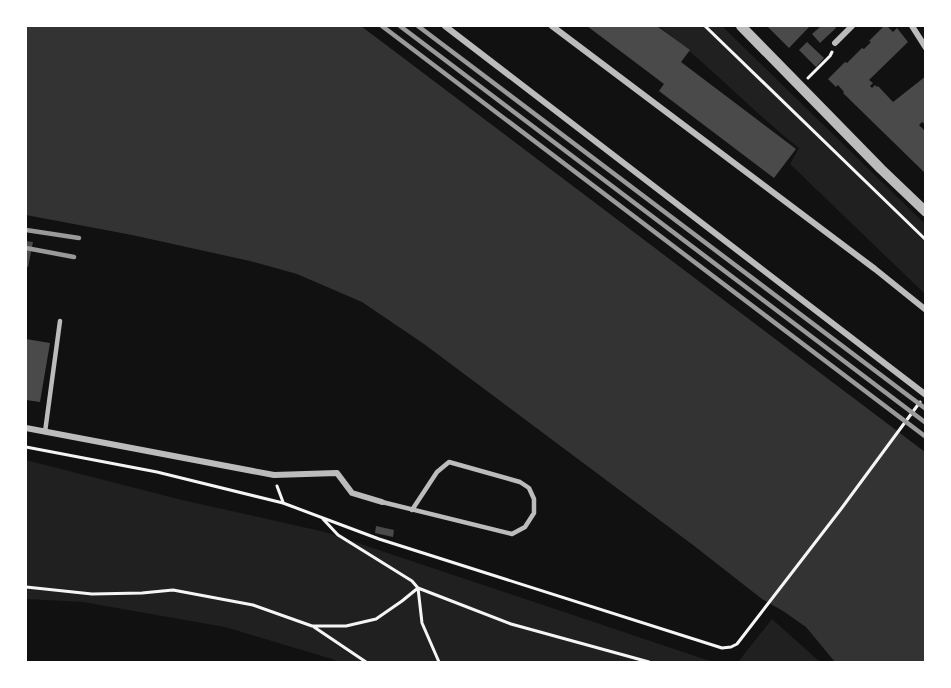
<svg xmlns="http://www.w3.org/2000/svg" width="951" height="688" viewBox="0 0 951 688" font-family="Overpass,sans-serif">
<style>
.green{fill:#202020}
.water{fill:#333}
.building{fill:#4a4a4a}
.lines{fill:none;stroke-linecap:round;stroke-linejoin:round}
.path{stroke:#f5f5f5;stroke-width:3}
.service{stroke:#bcbcbc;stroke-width:4.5}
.minor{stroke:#bcbcbc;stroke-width:6}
.tertiary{stroke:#bcbcbc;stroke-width:10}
.rail{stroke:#9a9a9a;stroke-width:4.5}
</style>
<rect width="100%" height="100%" fill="#111"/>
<path class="green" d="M 659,26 L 722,26 L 925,224 L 925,294 L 790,164 L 799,148 C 750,109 708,64 659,26 Z
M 26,460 L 182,500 L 325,532 L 713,662 L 338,662 L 332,659 L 225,627 L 83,602 L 26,599 Z
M 772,619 L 820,662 L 738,662 Z"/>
<path class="water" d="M 26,26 L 361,26 L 925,452 L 925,662 L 835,662 L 806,627 L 783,611 L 762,599 L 693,545 L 424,344 L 362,302 L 297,274 L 250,261 L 132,235 L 26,215 Z"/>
<path class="building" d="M 587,26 L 657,26 L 690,50 L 681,62 L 796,149 L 774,178 L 659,91 L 664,84 Z
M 769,26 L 808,26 L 809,27 L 789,48 L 768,27 Z
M 821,26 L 834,26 L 836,28 L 820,43 L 812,34 Z
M 884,26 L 887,26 L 893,32 L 897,28 L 908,42 L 869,80 L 873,83 L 870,86 L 872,88 L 875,85 L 877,87 L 878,86 L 893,102 L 926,76 L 926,125 L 922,122 L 919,125 L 926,132 L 926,174 L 843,93 L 844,92 L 838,85 L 836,87 L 828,79 L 845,62 L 847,63 L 862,48 L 864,49 L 871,42 L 869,41 Z
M 807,42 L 824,58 L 816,67 L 799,50 Z
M 26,241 L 33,242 L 28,267 L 26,266 Z
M 26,339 L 50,343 L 40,402 L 26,400 Z
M 376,526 L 394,530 L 393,537 L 375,533 Z"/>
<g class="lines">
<path class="path" d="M 705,26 L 926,240
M 808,78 L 830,56 L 832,52
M 26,447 L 157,472 L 283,503 L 379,539 L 722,648 L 731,647 L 737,644 L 841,509 L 920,402
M 277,486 L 283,502
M 26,587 L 92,594 L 142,593 L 173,590 L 253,605 L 312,626 L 346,626 L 376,619 L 402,601 L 418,588 L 412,581 L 338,535 L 323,519
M 314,627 L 366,662
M 439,662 L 422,623 L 418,588 L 511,624 L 649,662"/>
<path class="service" d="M 45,432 L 60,321
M 382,502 L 512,534 L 525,527 L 534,513 L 534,499 L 529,488 L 520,482 L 449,462 L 437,472 L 412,510"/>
<path class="minor" d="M 445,26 L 926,395
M 552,26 L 875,269 L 926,310
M 912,26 L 926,48
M 835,43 L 852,26
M 26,428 L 274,475 L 337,473 L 352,493 L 382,502"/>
<path class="tertiary" d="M 741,26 L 881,169 L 926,212"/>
<path class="rail" d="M 382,26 L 926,437
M 400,26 L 926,423
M 418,26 L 926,409
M 26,230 L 79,238
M 26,248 L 74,257"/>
</g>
<rect width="951" height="688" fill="none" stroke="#ffffff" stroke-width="54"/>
</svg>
